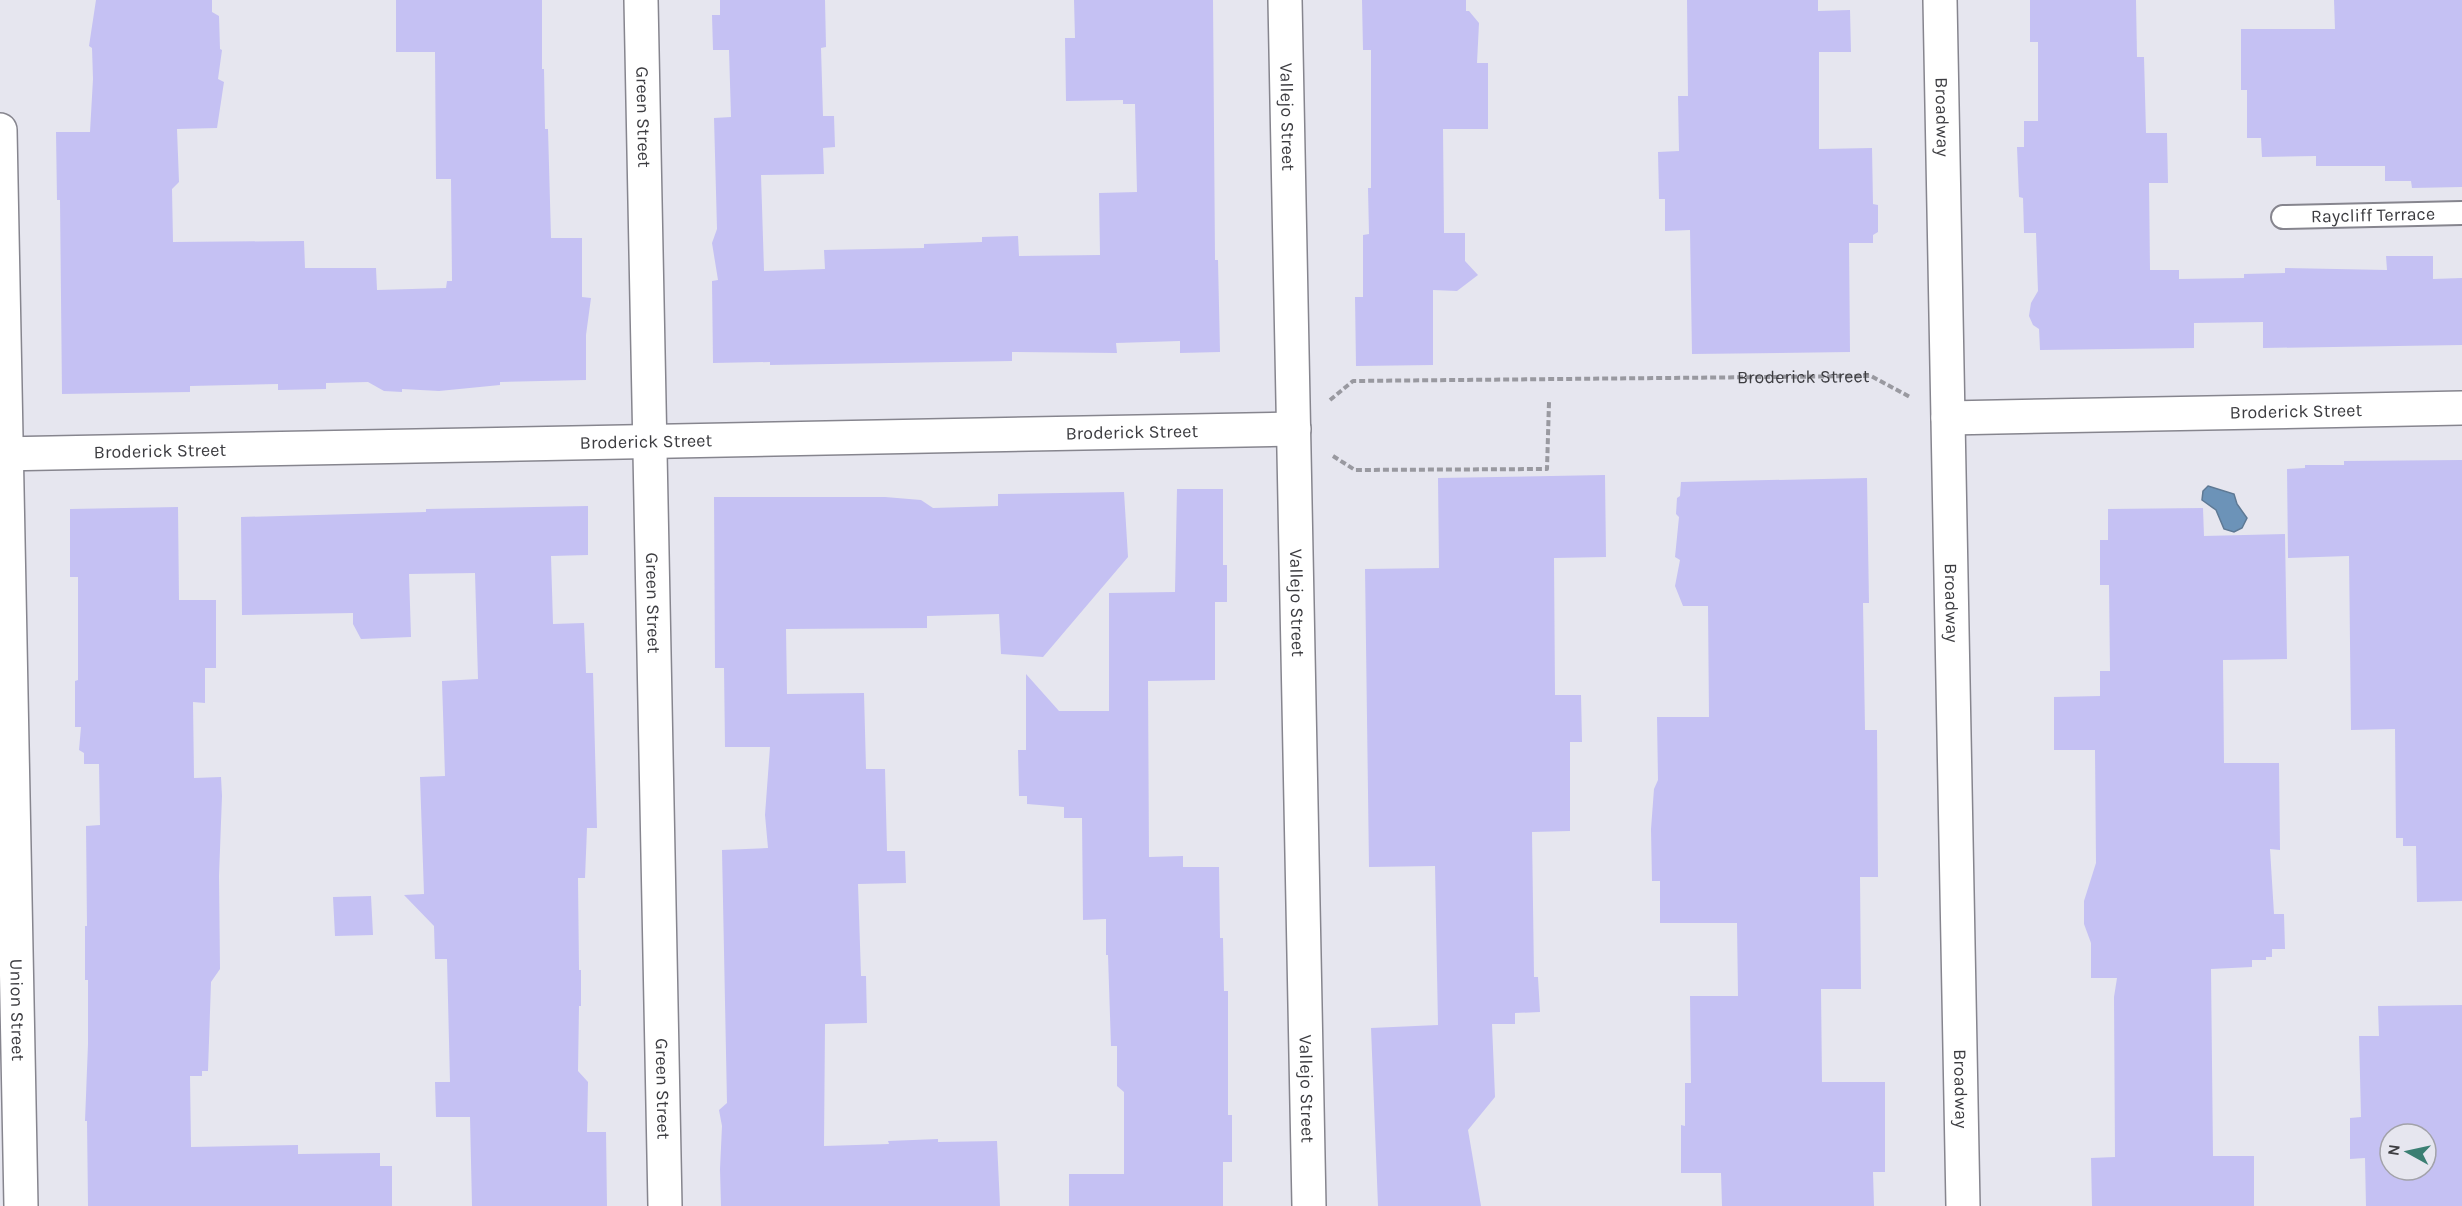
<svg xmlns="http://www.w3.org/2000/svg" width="2462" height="1206" viewBox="0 0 2462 1206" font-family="Karla,sans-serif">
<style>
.water{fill:#6c93b8;stroke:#5e7994;stroke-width:1.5}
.building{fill:#c5c1f3;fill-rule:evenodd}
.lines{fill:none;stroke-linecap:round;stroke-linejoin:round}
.lane-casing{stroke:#86858e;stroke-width:26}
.street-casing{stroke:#86858e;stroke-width:36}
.path{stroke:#9999a0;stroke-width:4;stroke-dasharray:6 3;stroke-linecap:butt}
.lane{stroke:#fff;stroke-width:22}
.street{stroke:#fff;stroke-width:33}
.labels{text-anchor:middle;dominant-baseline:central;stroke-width:4.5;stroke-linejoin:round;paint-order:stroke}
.street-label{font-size:18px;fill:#3c3c40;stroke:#e6e6ef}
</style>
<rect width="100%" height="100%" fill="#e6e6ef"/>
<path class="water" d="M 2208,486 L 2234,494 L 2237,504 L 2247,518 L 2242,528 L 2234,532 L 2224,529 L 2216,510 L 2202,500 L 2203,491 Z"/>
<path class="building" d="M 96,0 L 212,0 L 212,12 L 219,16 L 220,49 L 222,50 L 218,79 L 224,82 L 217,128 L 177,129 L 179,182 L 172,189 L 173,242 L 304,241 L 305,268 L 376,268 L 377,290 L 446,288 L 447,281 L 452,281 L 451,179 L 436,179 L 435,52 L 396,52 L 396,0 L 542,0 L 542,69 L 544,69 L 545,129 L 548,129 L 551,238 L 582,238 L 582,297 L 591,298 L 586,335 L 586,380 L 500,382 L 500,385 L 439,391 L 402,389 L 402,392 L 384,391 L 368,382 L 326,383 L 326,389 L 278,390 L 278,384 L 190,386 L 190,392 L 62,394 L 60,200 L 57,200 L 56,132 L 90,132 L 93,79 L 92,48 L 89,46 Z
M 720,0 L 825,0 L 826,47 L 821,48 L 823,116 L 834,116 L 835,147 L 823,148 L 824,174 L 761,175 L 764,271 L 825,269 L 824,250 L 924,248 L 924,244 L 982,242 L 982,237 L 1018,236 L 1019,256 L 1100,255 L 1099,193 L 1137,192 L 1135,104 L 1123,104 L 1123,100 L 1066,101 L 1065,38 L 1075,38 L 1074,0 L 1213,0 L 1215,260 L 1218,260 L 1220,352 L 1180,353 L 1180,341 L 1116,343 L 1117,353 L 1012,352 L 1012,361 L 770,365 L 770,362 L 713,363 L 712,281 L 718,280 L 712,243 L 717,229 L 714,118 L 731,117 L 729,50 L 713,50 L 712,15 L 720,15 Z
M 1362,0 L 1466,0 L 1466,11 L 1469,11 L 1479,23 L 1477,63 L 1488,63 L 1488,129 L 1443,129 L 1444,233 L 1465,233 L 1465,261 L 1478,275 L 1457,291 L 1433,290 L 1433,365 L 1356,366 L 1355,297 L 1363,297 L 1363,235 L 1369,234 L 1368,188 L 1371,188 L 1371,50 L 1363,50 Z
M 1687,0 L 1818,0 L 1818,11 L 1850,10 L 1851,52 L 1819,52 L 1819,149 L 1872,148 L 1873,204 L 1878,205 L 1878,232 L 1873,235 L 1873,243 L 1849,243 L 1850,352 L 1692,354 L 1690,230 L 1665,231 L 1665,199 L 1659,199 L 1658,152 L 1679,151 L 1678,96 L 1688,96 Z
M 2030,0 L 2136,0 L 2137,57 L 2144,57 L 2146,133 L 2167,133 L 2168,183 L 2149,183 L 2150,270 L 2179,270 L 2179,279 L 2244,278 L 2244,274 L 2285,273 L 2285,268 L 2387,270 L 2386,256 L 2433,256 L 2433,279 L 2462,278 L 2462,345 L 2263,348 L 2263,322 L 2194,323 L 2194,348 L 2040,350 L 2039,329 L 2033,325 L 2029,316 L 2031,303 L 2038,291 L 2036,233 L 2024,233 L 2023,198 L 2019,197 L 2017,147 L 2024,147 L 2024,121 L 2038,121 L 2038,42 L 2030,42 Z
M 2334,0 L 2462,0 L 2462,187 L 2412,188 L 2411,181 L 2385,181 L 2385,166 L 2316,166 L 2316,156 L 2262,157 L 2261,138 L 2247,138 L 2247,90 L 2241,90 L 2241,29 L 2335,29 Z
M 2462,460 L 2462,901 L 2417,902 L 2416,846 L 2403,846 L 2403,838 L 2396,838 L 2395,729 L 2351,730 L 2349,556 L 2288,558 L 2287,469 L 2305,468 L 2305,465 L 2344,465 L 2344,461 Z
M 1605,475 L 1606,557 L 1554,558 L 1555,695 L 1581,695 L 1582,742 L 1570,742 L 1570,831 L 1532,832 L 1534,977 L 1538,977 L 1540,1012 L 1515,1013 L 1515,1024 L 1492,1024 L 1495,1097 L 1468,1130 L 1481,1206 L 1378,1206 L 1371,1028 L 1438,1025 L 1435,866 L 1369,867 L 1365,569 L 1439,568 L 1438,478 Z
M 1867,478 L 1869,603 L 1863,603 L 1865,730 L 1877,730 L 1878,877 L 1860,877 L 1861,989 L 1821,989 L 1822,1082 L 1885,1082 L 1885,1172 L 1873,1172 L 1874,1206 L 1722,1206 L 1721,1173 L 1681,1173 L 1681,1125 L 1685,1126 L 1685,1083 L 1691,1083 L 1690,996 L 1738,996 L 1737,923 L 1660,923 L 1660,881 L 1652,881 L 1651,829 L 1654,789 L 1658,780 L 1657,717 L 1709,717 L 1708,606 L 1683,606 L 1675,586 L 1680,560 L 1675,557 L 1679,517 L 1676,514 L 1677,498 L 1680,496 L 1681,482 Z
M 1177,489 L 1223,489 L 1223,565 L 1227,565 L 1227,602 L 1215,602 L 1215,680 L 1148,681 L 1149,857 L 1183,856 L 1183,867 L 1219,867 L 1220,938 L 1223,938 L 1224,991 L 1228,991 L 1228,1115 L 1232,1115 L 1232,1162 L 1223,1162 L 1223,1206 L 1069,1206 L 1069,1174 L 1124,1174 L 1124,1092 L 1117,1086 L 1117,1046 L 1111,1046 L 1108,955 L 1106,955 L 1106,919 L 1083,920 L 1082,818 L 1064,818 L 1064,807 L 1027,804 L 1027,796 L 1019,796 L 1018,750 L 1026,750 L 1026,674 L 1059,711 L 1109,711 L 1109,593 L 1175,592 Z
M 1124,492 L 1128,557 L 1043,657 L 1001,654 L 999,614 L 927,616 L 927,628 L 786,629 L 787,694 L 864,693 L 866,769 L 885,769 L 887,851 L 905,851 L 906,883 L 858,884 L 861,976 L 866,976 L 867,1023 L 825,1024 L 824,1146 L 889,1144 L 888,1141 L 938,1139 L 938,1142 L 997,1141 L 1000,1206 L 721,1206 L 720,1169 L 722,1126 L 719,1110 L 727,1103 L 722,850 L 768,848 L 765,815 L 770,747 L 725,747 L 724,668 L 715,668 L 714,497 L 885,497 L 921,500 L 933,508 L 998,506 L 998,494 Z
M 588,506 L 588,555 L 551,556 L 553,624 L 584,623 L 586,673 L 593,673 L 597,828 L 587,828 L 585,878 L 578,878 L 579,970 L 581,970 L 581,1006 L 579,1006 L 578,1071 L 588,1082 L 587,1132 L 606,1132 L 607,1206 L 472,1206 L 470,1117 L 436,1117 L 435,1082 L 450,1082 L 447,959 L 435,959 L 434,926 L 404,895 L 424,894 L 420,777 L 445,776 L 442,681 L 478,679 L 475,573 L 409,574 L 411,637 L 361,639 L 353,624 L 353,613 L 242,615 L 241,517 L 426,512 L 426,509 Z
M 178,507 L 179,600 L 216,600 L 216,668 L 205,668 L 205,703 L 193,702 L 194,778 L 221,777 L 222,796 L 219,876 L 220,969 L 211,982 L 208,1071 L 202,1071 L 202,1076 L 190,1076 L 191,1147 L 298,1145 L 298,1154 L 380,1153 L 380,1166 L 392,1166 L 392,1206 L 88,1206 L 87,1121 L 85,1121 L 88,1044 L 88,980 L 85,980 L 85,926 L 87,926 L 86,826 L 100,825 L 99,764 L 84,764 L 84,753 L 79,750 L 81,727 L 75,727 L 75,681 L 78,680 L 78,577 L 70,577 L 70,509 Z
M 2203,508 L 2204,536 L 2285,534 L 2287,659 L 2223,660 L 2224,763 L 2279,763 L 2280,850 L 2270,849 L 2274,914 L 2284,914 L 2285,949 L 2272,949 L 2272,957 L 2266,957 L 2266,960 L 2252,960 L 2252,967 L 2211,969 L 2213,1156 L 2254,1156 L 2254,1206 L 2092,1206 L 2091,1158 L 2115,1157 L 2114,997 L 2117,978 L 2091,978 L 2091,943 L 2084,924 L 2084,901 L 2096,863 L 2095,750 L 2054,750 L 2054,697 L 2100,696 L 2100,671 L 2110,671 L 2109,585 L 2100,585 L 2100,540 L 2108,540 L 2108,509 Z
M 371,896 L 373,935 L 335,936 L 333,897 Z
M 2462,1005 L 2462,1206 L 2366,1206 L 2365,1158 L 2350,1159 L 2350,1118 L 2361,1117 L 2359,1036 L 2379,1036 L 2378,1006 ZM 2390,1134 L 2426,1134 L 2426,1170 L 2390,1170 Z"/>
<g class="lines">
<defs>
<g id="lane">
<path id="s2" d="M 2283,217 L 2462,213"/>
</g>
<g id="street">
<path id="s3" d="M 641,0 L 665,1206"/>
<path id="s4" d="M 1285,0 L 1309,1206"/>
<path id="s5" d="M 1940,0 L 1963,1206"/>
<path id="s6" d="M 0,130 L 21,1206"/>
<path id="s7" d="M 1948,418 L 2462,408"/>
<path id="s8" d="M 0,454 L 1294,429"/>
</g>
</defs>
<use href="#lane" class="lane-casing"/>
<use href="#street" class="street-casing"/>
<g class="path">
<path id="s1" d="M 1330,400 L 1353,381 L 1871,376 L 1910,397"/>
<path d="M 1333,456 L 1355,470 L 1547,469 L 1549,402"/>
</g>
<use href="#lane" class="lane"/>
<use href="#street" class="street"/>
</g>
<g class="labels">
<g class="street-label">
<text stroke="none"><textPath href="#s3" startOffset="117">Green Street</textPath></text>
<text stroke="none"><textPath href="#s4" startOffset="117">Vallejo Street</textPath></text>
<text stroke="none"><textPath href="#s5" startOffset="117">Broadway</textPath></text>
<text stroke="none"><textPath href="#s2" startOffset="90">Raycliff Terrace</textPath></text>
<text stroke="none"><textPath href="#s1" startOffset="480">Broderick Street</textPath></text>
<text stroke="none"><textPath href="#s7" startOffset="348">Broderick Street</textPath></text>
<text stroke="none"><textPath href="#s8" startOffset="1132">Broderick Street</textPath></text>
<text stroke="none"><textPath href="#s8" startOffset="646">Broderick Street</textPath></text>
<text stroke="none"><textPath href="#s8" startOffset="160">Broderick Street</textPath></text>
<text stroke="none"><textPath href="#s3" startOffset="603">Green Street</textPath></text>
<text stroke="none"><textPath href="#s4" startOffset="603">Vallejo Street</textPath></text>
<text stroke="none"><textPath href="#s5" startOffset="603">Broadway</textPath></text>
<text stroke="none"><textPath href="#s6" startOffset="880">Union Street</textPath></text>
<text stroke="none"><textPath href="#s3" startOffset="1089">Green Street</textPath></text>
<text stroke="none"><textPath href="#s4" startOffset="1089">Vallejo Street</textPath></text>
<text stroke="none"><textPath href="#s5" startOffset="1089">Broadway</textPath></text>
</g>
</g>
<g transform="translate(2408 1152) rotate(278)"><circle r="28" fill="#e6e6ef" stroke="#a2a2a9" stroke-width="1.5"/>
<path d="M0-4.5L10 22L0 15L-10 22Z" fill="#3b7f73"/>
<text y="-9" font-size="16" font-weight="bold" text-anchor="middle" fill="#3c3c40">N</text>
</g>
</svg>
